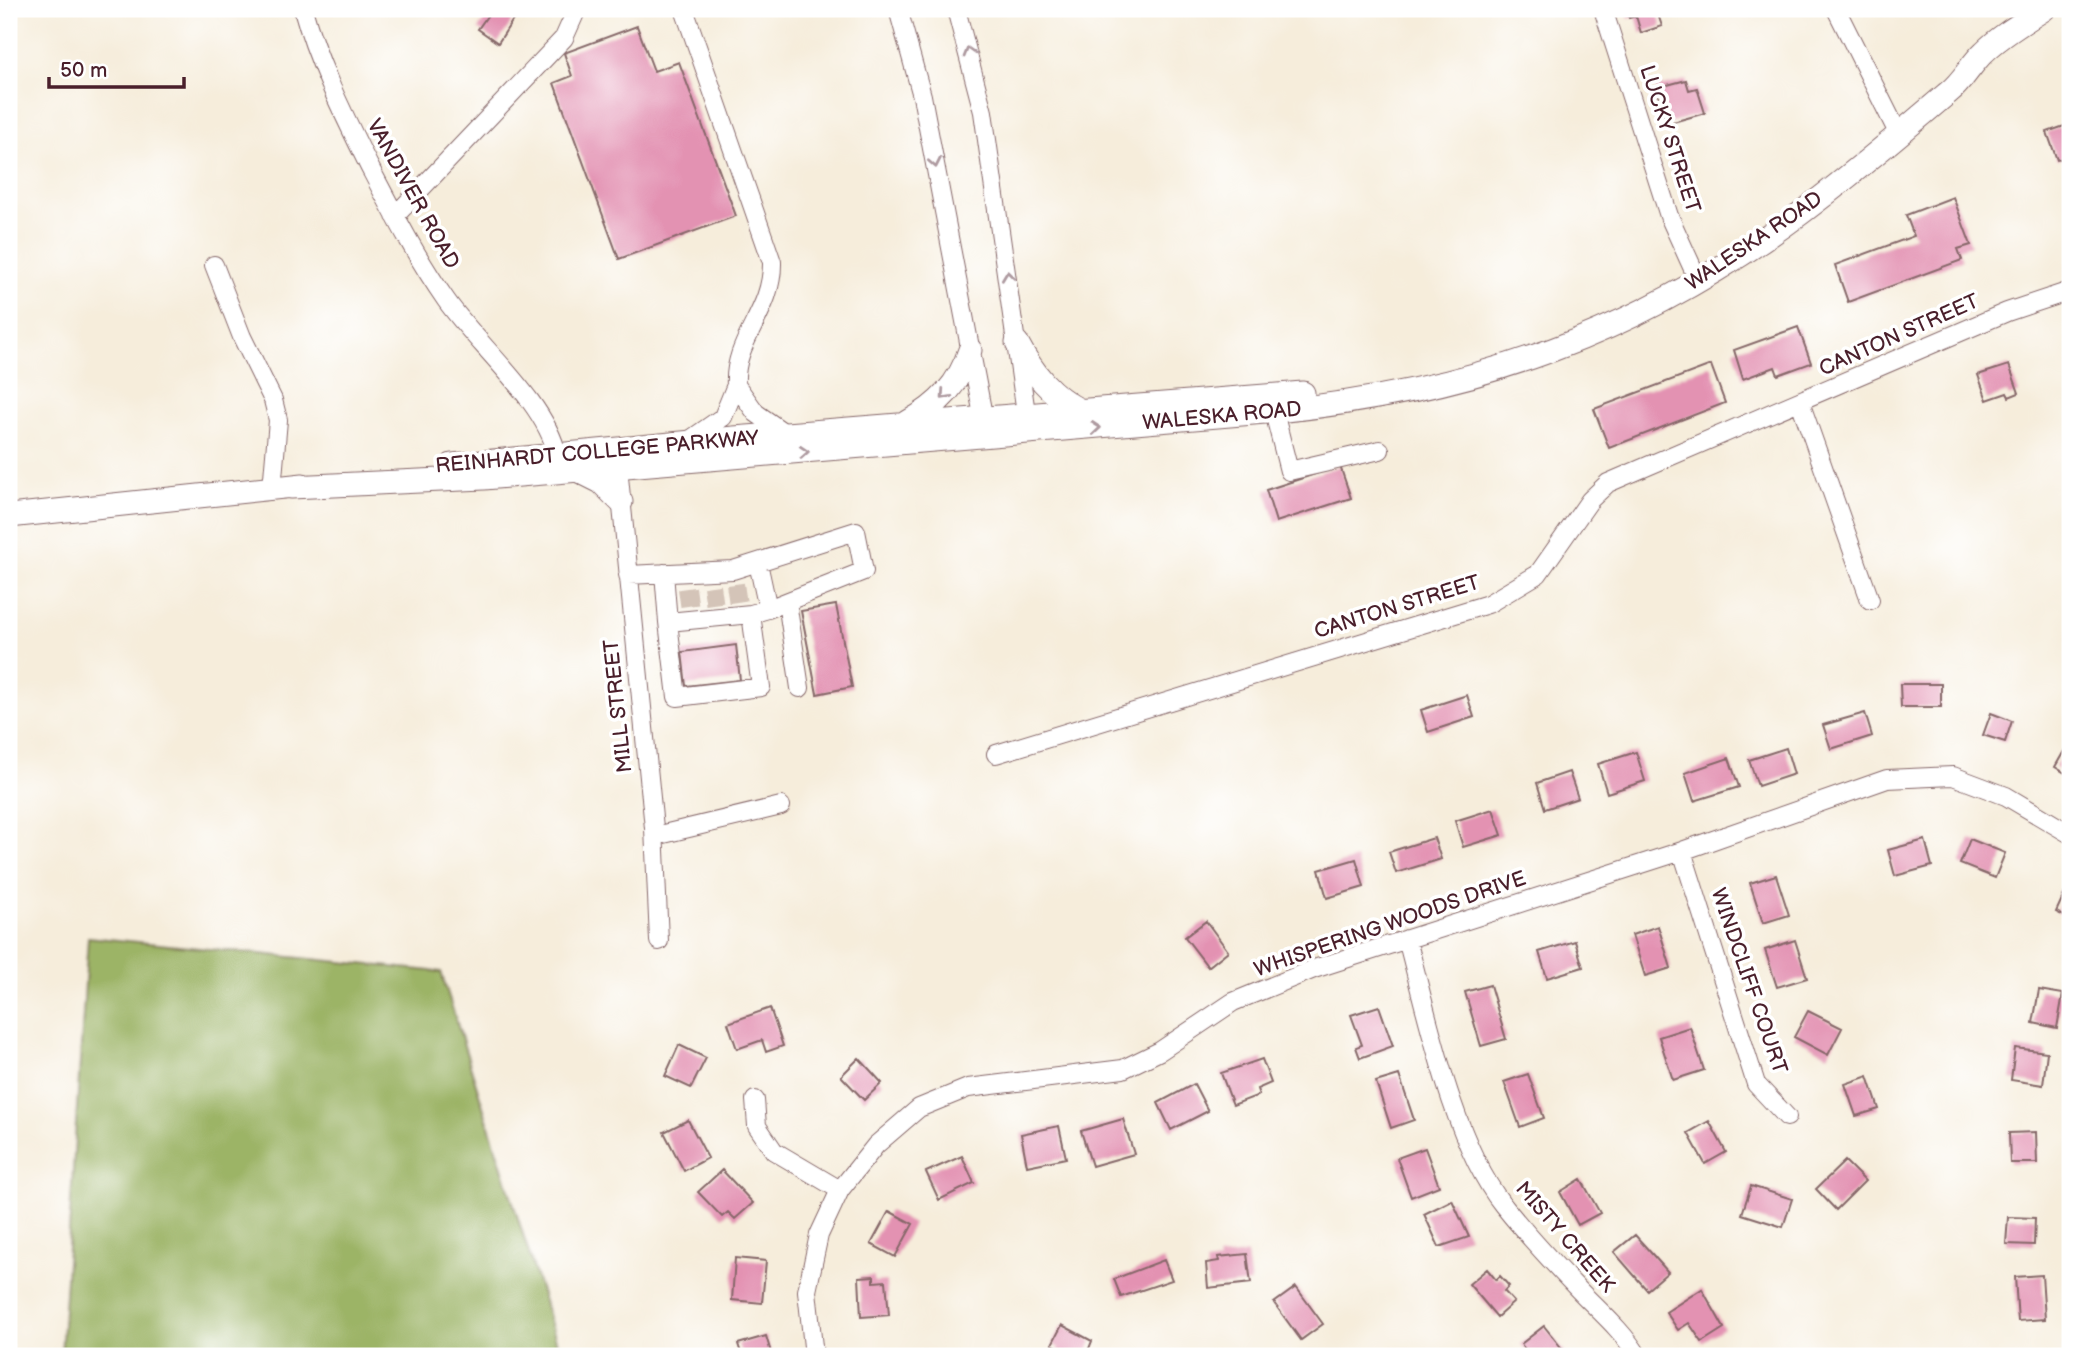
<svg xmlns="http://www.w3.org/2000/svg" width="2079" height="1365" viewBox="0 0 2079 1365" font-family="'Balsamiq Sans',sans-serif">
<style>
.forest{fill:#9cb466;stroke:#736a48;stroke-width:2}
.building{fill:#e392b2}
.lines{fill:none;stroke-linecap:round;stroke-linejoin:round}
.minor-tunnel{stroke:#d4c4b8;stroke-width:18;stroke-dasharray:18 9;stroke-linecap:butt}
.minor-casing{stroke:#866769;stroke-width:20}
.major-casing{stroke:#866769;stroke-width:25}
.minor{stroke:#fff;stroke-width:18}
.major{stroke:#fff;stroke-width:23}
.oneway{stroke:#ae9aa0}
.labels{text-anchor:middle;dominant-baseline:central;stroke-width:7;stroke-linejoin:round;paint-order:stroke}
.street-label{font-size:21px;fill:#4a1f2b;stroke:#fff}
</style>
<rect width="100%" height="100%" fill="#fff"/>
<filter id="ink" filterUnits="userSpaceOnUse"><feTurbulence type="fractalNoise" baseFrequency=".0143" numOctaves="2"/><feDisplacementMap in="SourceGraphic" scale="14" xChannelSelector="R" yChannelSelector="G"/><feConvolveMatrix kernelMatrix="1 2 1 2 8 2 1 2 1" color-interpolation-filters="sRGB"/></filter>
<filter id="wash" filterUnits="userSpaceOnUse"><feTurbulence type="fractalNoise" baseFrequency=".00686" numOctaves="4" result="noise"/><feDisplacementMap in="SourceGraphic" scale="28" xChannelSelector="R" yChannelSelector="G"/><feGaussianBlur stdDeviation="1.57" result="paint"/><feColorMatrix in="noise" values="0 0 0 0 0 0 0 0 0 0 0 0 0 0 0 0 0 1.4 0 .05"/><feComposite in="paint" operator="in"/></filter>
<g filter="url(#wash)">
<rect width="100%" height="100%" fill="#f6eddb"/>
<path class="forest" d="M 88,937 L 441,972 L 561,1356 L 61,1356 Z"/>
<g id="blocks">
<path class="building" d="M 492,9 L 520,9 L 498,43 L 478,29 Z
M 1626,9 L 1656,9 L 1662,26 L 1641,33 L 1636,16 L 1629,18 Z
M 637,26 L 654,71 L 679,62 L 736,216 L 619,259 L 554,83 L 572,76 L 564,53 Z
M 1686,80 L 1689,90 L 1697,88 L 1705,113 L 1666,124 L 1656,88 Z
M 2070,124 L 2070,155 L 2057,160 L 2047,132 Z
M 1953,197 L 1971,245 L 1958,249 L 1962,260 L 1848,302 L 1835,265 L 1914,236 L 1906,215 Z
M 1798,327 L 1811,363 L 1778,375 L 1775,367 L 1743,379 L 1734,350 Z
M 1711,365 L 1725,403 L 1609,448 L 1594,409 Z
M 2009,365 L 2019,393 L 2009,397 L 2007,393 L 1987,400 L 1978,375 Z
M 1340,466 L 1351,498 L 1276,522 L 1266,490 Z
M 836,605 L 852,687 L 817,694 L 801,611 Z
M 736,645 L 740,680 L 686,686 L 682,652 Z
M 1900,684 L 1941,684 L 1941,707 L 1901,707 Z
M 1467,695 L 1474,717 L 1428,732 L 1421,710 Z
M 1865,713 L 1872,736 L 1831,749 L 1823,725 Z
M 1991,713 L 2012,721 L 2005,742 L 1983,735 Z
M 2068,744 L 2070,745 L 2070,776 L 2055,767 Z
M 1786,748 L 1794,774 L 1758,786 L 1749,760 Z
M 1636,752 L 1645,781 L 1607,793 L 1598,764 Z
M 1729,758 L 1739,787 L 1694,801 L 1685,773 Z
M 1569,772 L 1578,798 L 1545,809 L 1537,783 Z
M 1493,809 L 1502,835 L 1463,847 L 1455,821 Z
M 1434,838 L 1441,859 L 1396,873 L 1389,852 Z
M 1970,839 L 2005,853 L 1995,878 L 1960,864 Z
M 1925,840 L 1932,866 L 1895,876 L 1888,850 Z
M 1356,859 L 1364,887 L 1327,898 L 1319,870 Z
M 1776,875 L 1789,915 L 1763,923 L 1750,883 Z
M 2067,888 L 2070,889 L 2070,919 L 2056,912 Z
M 1206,921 L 1228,951 L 1208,967 L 1185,937 Z
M 1658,926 L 1671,968 L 1645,976 L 1632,935 Z
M 1795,940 L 1807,978 L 1777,987 L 1765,950 Z
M 1575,941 L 1583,967 L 1547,978 L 1539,952 Z
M 1490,985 L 1506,1039 L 1481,1046 L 1465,992 Z
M 2039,990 L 2063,994 L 2057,1028 L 2033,1023 Z
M 1379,1006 L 1393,1046 L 1360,1058 L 1356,1047 L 1362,1045 L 1351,1015 Z
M 770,1008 L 783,1046 L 766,1052 L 762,1040 L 737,1049 L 728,1023 Z
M 1808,1011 L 1842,1028 L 1828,1055 L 1794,1037 Z
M 1690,1027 L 1704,1070 L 1673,1080 L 1659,1037 Z
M 679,1045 L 706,1058 L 691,1088 L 665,1076 Z
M 2015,1048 L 2047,1052 L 2043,1085 L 2011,1080 Z
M 859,1058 L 882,1083 L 864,1100 L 841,1076 Z
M 1262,1059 L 1271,1083 L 1257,1089 L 1259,1095 L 1233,1105 L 1221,1073 Z
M 1528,1074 L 1544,1118 L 1520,1127 L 1504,1082 Z
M 1399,1075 L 1414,1120 L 1391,1128 L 1376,1082 Z
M 1868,1076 L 1879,1109 L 1856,1116 L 1845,1084 Z
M 1194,1084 L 1208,1111 L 1171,1130 L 1158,1103 Z
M 1123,1119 L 1134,1154 L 1092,1166 L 1081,1131 Z
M 688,1120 L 708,1158 L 684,1171 L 664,1132 Z
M 1709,1121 L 1726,1152 L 1705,1164 L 1688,1133 Z
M 1059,1126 L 1066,1158 L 1027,1166 L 1021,1134 Z
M 2036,1132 L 2037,1163 L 2010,1163 L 2009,1133 Z
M 1425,1148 L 1439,1186 L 1411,1197 L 1397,1158 Z
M 962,1156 L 974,1183 L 939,1200 L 926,1172 Z
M 1845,1161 L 1865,1181 L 1836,1210 L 1816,1189 Z
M 722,1170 L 753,1203 L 735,1219 L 728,1212 L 722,1217 L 698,1192 Z
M 1581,1179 L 1600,1213 L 1578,1225 L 1560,1192 Z
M 1751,1186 L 1792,1199 L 1783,1227 L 1742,1214 Z
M 1452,1200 L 1469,1237 L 1439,1247 L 1424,1214 Z
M 889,1211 L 913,1224 L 895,1257 L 871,1244 Z
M 2008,1217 L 2035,1218 L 2034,1245 L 2006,1244 Z
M 1635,1235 L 1668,1272 L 1647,1290 L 1614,1252 Z
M 1247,1254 L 1251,1283 L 1208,1288 L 1206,1263 L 1219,1261 L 1218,1257 Z
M 735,1258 L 766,1261 L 762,1303 L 732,1300 Z
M 1164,1260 L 1172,1280 L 1121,1297 L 1114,1279 Z
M 1487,1269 L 1496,1280 L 1500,1276 L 1509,1286 L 1504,1291 L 1514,1302 L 1497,1317 L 1469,1284 Z
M 2042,1275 L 2045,1319 L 2018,1321 L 2015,1277 Z
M 874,1276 L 874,1282 L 886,1281 L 889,1315 L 861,1317 L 859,1277 Z
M 1296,1287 L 1323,1324 L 1301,1340 L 1274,1303 Z
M 1702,1289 L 1724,1328 L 1702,1342 L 1689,1323 L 1678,1330 L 1666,1312 Z
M 1062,1325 L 1092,1341 L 1086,1356 L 1055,1356 L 1059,1348 L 1052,1344 Z
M 1544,1326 L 1568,1356 L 1530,1356 L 1521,1344 Z
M 766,1336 L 772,1356 L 742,1356 L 738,1344 Z"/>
</g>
</g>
<g filter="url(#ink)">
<use href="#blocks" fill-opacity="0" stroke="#866769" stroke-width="2"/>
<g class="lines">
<path class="minor-tunnel" d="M 735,584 L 738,604
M 712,586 L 715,607
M 687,588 L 690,610"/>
<defs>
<path id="minor" d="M 303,9 C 318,64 344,115 369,166 C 393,212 416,257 446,300 C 478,346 545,401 557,454
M 684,9 L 772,262 C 773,312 733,340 736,385
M 898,9 L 922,96 L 986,431
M 956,9 L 983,112 L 1028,427
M 1603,9 L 1669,216 L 1699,282
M 1836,9 L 1898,133
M 395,216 L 564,38 L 577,9
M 214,265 L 242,337 L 273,400 L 278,420 L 272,489
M 1800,402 L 1870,600
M 1274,412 L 1289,471 L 1380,450
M 690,440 L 723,417 L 736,385 L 756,413 L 786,434
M 618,467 L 654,828 L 659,941
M 664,573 L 668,622 L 751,614 L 768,609 L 758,563
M 628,575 L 733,570 L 856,531 L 864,571 L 768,609
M 787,602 L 800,688
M 668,622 L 677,697 L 761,687 L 751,614
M 996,754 L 1488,604 L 1538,574 L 1590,500 L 1608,483 L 2007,312 L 2070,291
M 655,836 L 781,806
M 1682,851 L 1756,1084 L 1787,1117
M 1407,939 C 1428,1018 1453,1142 1503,1205 C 1526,1234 1552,1262 1578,1289 C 1599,1311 1622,1330 1638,1356
M 755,1100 L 757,1126 L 774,1151 L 840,1190
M 814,1356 L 807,1291 L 819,1235 L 840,1190 L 876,1145 L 919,1108 L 968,1088 L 1123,1069 L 1160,1051 L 1233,1002 L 1314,969 L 1682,851 L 1887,779 L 1953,776 L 2006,796 L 2070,834"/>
<path id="major" d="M 1017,343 C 1033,373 1050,395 1081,411
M 908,422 C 939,405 959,384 970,350
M 452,465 L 734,438 L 1303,393
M 577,470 L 601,482 L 621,502
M 291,487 L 484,478 L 1277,411 C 1476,391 1640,333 1801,213 C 1852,175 1901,133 1949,92 C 1963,81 1971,64 1984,52 C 2001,35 2024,22 2044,9
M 9,516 L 303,485"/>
</defs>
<use href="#minor" class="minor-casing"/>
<use href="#major" class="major-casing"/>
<use href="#minor" class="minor"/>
<use href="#major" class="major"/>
</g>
<defs><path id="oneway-chevron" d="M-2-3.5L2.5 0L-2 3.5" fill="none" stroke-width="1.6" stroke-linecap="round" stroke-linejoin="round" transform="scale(1.75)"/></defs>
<g class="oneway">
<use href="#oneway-chevron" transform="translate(969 52) rotate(-106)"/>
<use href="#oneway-chevron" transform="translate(935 163) rotate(79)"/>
<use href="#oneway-chevron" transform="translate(1008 276) rotate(-97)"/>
<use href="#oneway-chevron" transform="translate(945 395) rotate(132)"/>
<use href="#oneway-chevron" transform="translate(1096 428) rotate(-5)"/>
<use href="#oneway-chevron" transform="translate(804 452) rotate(-4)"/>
</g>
</g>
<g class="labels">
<g class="street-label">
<text transform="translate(1670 139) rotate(72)">LUCKY STREET</text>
<text transform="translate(413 194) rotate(61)">VANDIVER ROAD</text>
<text transform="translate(1754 241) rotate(-34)">WALESKA ROAD</text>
<text transform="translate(1899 335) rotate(-24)">CANTON STREET</text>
<text transform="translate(1222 416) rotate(-5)">WALESKA ROAD</text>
<text transform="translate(597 452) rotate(-5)">REINHARDT COLLEGE PARKWAY</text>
<text transform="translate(1397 607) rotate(-17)">CANTON STREET</text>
<text transform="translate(618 706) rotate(-96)">MILL STREET</text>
<text transform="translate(1390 924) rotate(-19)">WHISPERING WOODS DRIVE</text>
<text transform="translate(1749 981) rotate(71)">WINDCLIFF COURT</text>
<text transform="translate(1565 1237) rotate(49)">MISTY CREEK</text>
</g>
</g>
<rect width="2079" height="1365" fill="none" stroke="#fff" stroke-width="35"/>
<path d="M49 77v10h135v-10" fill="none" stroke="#4a1f2b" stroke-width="3.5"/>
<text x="60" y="77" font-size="21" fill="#4a1f2b" stroke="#ffffff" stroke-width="5" paint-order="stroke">50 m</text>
</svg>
